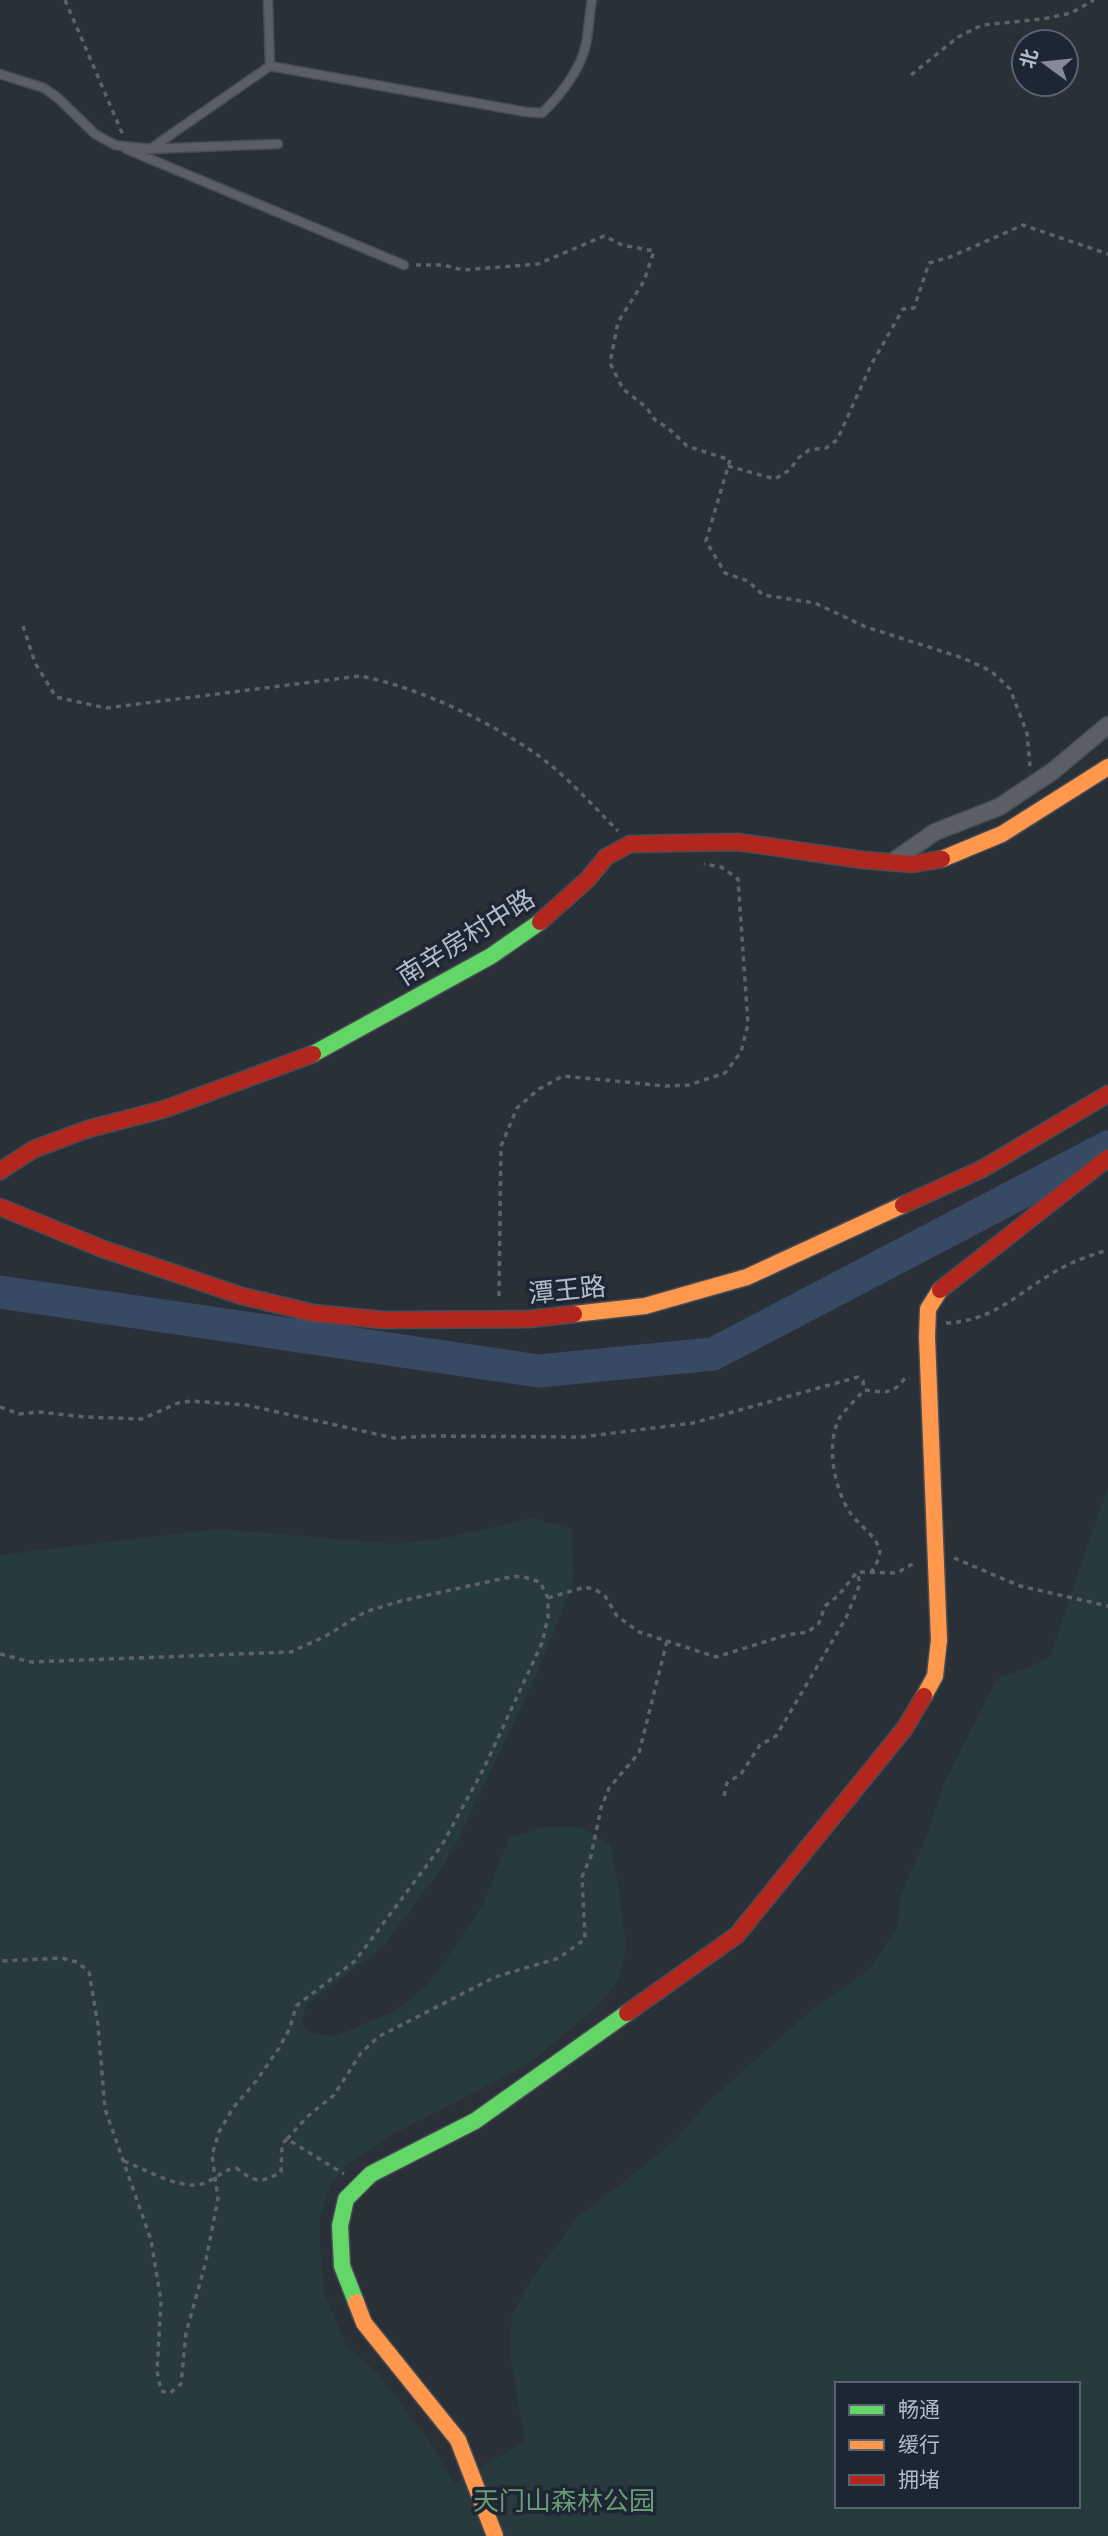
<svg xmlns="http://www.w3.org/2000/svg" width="1108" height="2536" viewBox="0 0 1108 2536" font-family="Jost,'Noto Sans SC',sans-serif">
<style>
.green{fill:#273a3e;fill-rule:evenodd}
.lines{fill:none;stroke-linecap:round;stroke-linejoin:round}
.river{stroke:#384963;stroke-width:33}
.lane-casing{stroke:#484c53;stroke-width:11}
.street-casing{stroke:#484c53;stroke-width:19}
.fast-casing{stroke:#484c53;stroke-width:19}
.slow-casing{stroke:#484c53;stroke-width:19}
.jam-casing{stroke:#484c53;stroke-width:19}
.path{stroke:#5d636a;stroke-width:3.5;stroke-dasharray:5 5;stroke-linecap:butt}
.lane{stroke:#5a5e66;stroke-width:8}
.street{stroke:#5a5e66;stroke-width:16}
.fast{stroke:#63d668;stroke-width:16}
.slow{stroke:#ff974d;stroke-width:16}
.jam{stroke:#b3261e;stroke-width:16}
.labels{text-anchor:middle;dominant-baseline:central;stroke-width:7;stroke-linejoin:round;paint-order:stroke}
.street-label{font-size:26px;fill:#b4bcc9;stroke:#1d2633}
.park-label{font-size:26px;fill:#6b9a76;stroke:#1d2633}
</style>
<rect width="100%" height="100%" fill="#2a3038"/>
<path class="green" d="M 1108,1487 L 1108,2536 L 0,2536 L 0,1555 L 219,1529 L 396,1544 L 446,1538 L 531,1518 L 572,1529 L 574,1579 L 532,1685 L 456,1843 L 440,1870 L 383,1947 L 307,2004 L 301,2024 L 311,2033 L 336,2036 L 393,2012 L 429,1984 L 484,1903 L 509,1838 L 545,1827 L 580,1827 L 610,1844 L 620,1897 L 626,1950 L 618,1980 L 599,2005 L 527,2065 L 390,2136 L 349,2163 L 332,2183 L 320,2216 L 320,2251 L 324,2293 L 347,2347 L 377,2372 L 426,2437 L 455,2483 L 525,2441 L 510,2354 L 512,2315 L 533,2278 L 577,2217 L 630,2177 L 677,2138 L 708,2102 L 817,2005 L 870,1969 L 898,1925 L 899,1900 L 928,1832 L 945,1781 L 997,1679 L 1049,1659 ZM 837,2384 L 1078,2384 L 1078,2506 L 837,2506 Z"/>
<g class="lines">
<path class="river" d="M 0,1292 L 539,1371 L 713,1354 L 1108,1147"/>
<defs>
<path id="lane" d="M 270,66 L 526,112 L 542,113 C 560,96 581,69 586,44 C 589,29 589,15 592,0
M 0,74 L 44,88 L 58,98 L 95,134 L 115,145 L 150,149 L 270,66 L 268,0
M 126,149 L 404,265
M 150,149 L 278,144"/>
<path id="street" d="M 892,862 L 935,832 L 999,807 L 1053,771 L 1108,725"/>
<path id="fast" d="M 313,1054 L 491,956 L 540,922
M 356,2302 L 342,2266 L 340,2226 L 346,2199 L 371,2174 L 475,2121 L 627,2013"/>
<path id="slow" d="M 942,859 L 1002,834 L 1108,767
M 574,1314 L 645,1306 L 747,1277 L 903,1205
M 924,1696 L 935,1676 L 939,1640 L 927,1337 L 928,1309 L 940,1290
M 356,2302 L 364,2323 L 458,2440 L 495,2536"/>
<path id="jam" d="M 540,922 L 588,879 L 606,857 L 630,844 L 738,842 L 863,860 L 913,864 L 942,859
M 0,1171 L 34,1149 L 88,1129 L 165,1109 L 313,1054
M 903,1205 L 982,1169 L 1108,1094
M 0,1207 L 103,1249 L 242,1296 L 313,1313 L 383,1320 L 530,1319 L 574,1314
M 940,1290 L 1108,1158
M 627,2013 L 737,1935 L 905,1728 L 924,1696"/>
</defs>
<use href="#lane" class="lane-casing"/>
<use href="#street" class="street-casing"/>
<use href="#fast" class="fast-casing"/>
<use href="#slow" class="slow-casing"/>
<use href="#jam" class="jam-casing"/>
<path class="path" d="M 65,0 L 123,135
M 911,75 L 958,37 L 982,25 L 1043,19 L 1071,13 L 1094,0
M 416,265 L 443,265 L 463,270 L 538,264 L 604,236 L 622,245 L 654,251 L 644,281 L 618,322 L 610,363 L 623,389 L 646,407 L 655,420 L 668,428 L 687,446 L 730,460 L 706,541 L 725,573 L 748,581 L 763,595 L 815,603 L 866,627 L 963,658 L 991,671 L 1010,689 L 1027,733 L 1030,766
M 728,466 L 775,479 L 791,469 L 797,459 L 809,450 L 826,448 L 837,440 L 871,365 L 903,309 L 914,308 L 929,263 L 950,257 L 1023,225 L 1108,254
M 23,626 L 35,663 L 56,697 L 106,708 L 360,676 C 419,687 501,726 548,763 C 573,783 595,808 618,831
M 499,1296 L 501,1146 L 517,1108 L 539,1089 L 563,1076 L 666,1086 L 689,1085 L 725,1073 L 741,1052 L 748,1024 L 738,879 L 721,867 L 704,864
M 946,1323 C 991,1321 1012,1298 1048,1276 C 1066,1264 1087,1256 1108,1250
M 0,1407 L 19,1414 L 39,1412 L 85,1417 L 142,1419 L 178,1403 L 191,1401 L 246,1405 L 394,1438 L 432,1436 L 582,1437 L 693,1423 L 858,1377 L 863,1381 L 864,1390
M 954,1558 L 1020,1586 L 1108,1606
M 871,1573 C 875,1565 882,1556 879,1548 C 874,1534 859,1525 851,1514 C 834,1490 824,1440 842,1414 C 849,1406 857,1398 864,1390 C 884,1392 892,1396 905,1378 L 910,1378
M 548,1598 L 585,1587 L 596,1590 L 605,1596 L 617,1616 L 639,1632 L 716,1657 L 787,1635 L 808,1632 L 819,1623 L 825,1606 L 838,1596 L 857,1572 L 897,1573 L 916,1562
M 0,1654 L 31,1662 L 291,1652 L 324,1637 L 365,1612 L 401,1601 L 505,1578 L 521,1576 L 540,1582 L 548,1598 L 548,1617 L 542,1643 L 484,1768 L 442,1845 L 355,1961 L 296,2006 L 290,2028 L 279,2048 L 257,2080 L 233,2108 L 219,2132 L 212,2155 L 218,2199 L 205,2265 L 186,2333 L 181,2384 L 170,2393 L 161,2391 L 157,2371 L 161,2301 L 151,2240 L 105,2109 L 98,2025 L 89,1972 L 77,1962 L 61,1958 L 0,1961
M 724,1796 L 727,1783 L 741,1774 L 760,1745 L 776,1736 L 846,1618 L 860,1584 L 857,1572
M 287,2139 L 308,2116 L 334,2095 L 361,2053 L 378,2037 L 495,1977 L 559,1958 L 585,1939 L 582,1877 L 591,1856 L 601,1808 L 609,1788 L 639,1753 L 667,1641
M 124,2161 C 144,2169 180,2190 202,2184 C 215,2180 222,2170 236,2168 C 255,2182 260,2184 281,2172 L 282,2144 L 287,2139 L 344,2174"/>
<use href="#lane" class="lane"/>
<use href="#street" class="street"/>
<use href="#fast" class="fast"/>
<use href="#slow" class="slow"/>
<use href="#jam" class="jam"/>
</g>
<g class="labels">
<g class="street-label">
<text transform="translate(466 937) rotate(-32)">南辛房村中路</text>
<text transform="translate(567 1290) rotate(-6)">潭王路</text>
</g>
<g class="park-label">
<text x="564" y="2501">天门山森林公园</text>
</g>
</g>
<rect x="835" y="2382" width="245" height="126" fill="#1d2633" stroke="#59626f" stroke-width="2"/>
<rect x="849" y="2405" width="35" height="10" fill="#63d668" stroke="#59626f" stroke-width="2"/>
<text x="898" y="2417" font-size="21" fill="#b4bcc9">畅通</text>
<rect x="849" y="2440" width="35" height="10" fill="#ff974d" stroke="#59626f" stroke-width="2"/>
<text x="898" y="2452" font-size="21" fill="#b4bcc9">缓行</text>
<rect x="849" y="2475" width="35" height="10" fill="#b3261e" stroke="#59626f" stroke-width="2"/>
<text x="898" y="2487" font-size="21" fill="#b4bcc9">拥堵</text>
<g transform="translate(1045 63) rotate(285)"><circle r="33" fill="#1d2633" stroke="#59626f" stroke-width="2"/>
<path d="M0-5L12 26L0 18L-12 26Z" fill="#848b96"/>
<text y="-10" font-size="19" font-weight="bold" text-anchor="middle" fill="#b4bcc9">北</text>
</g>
</svg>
